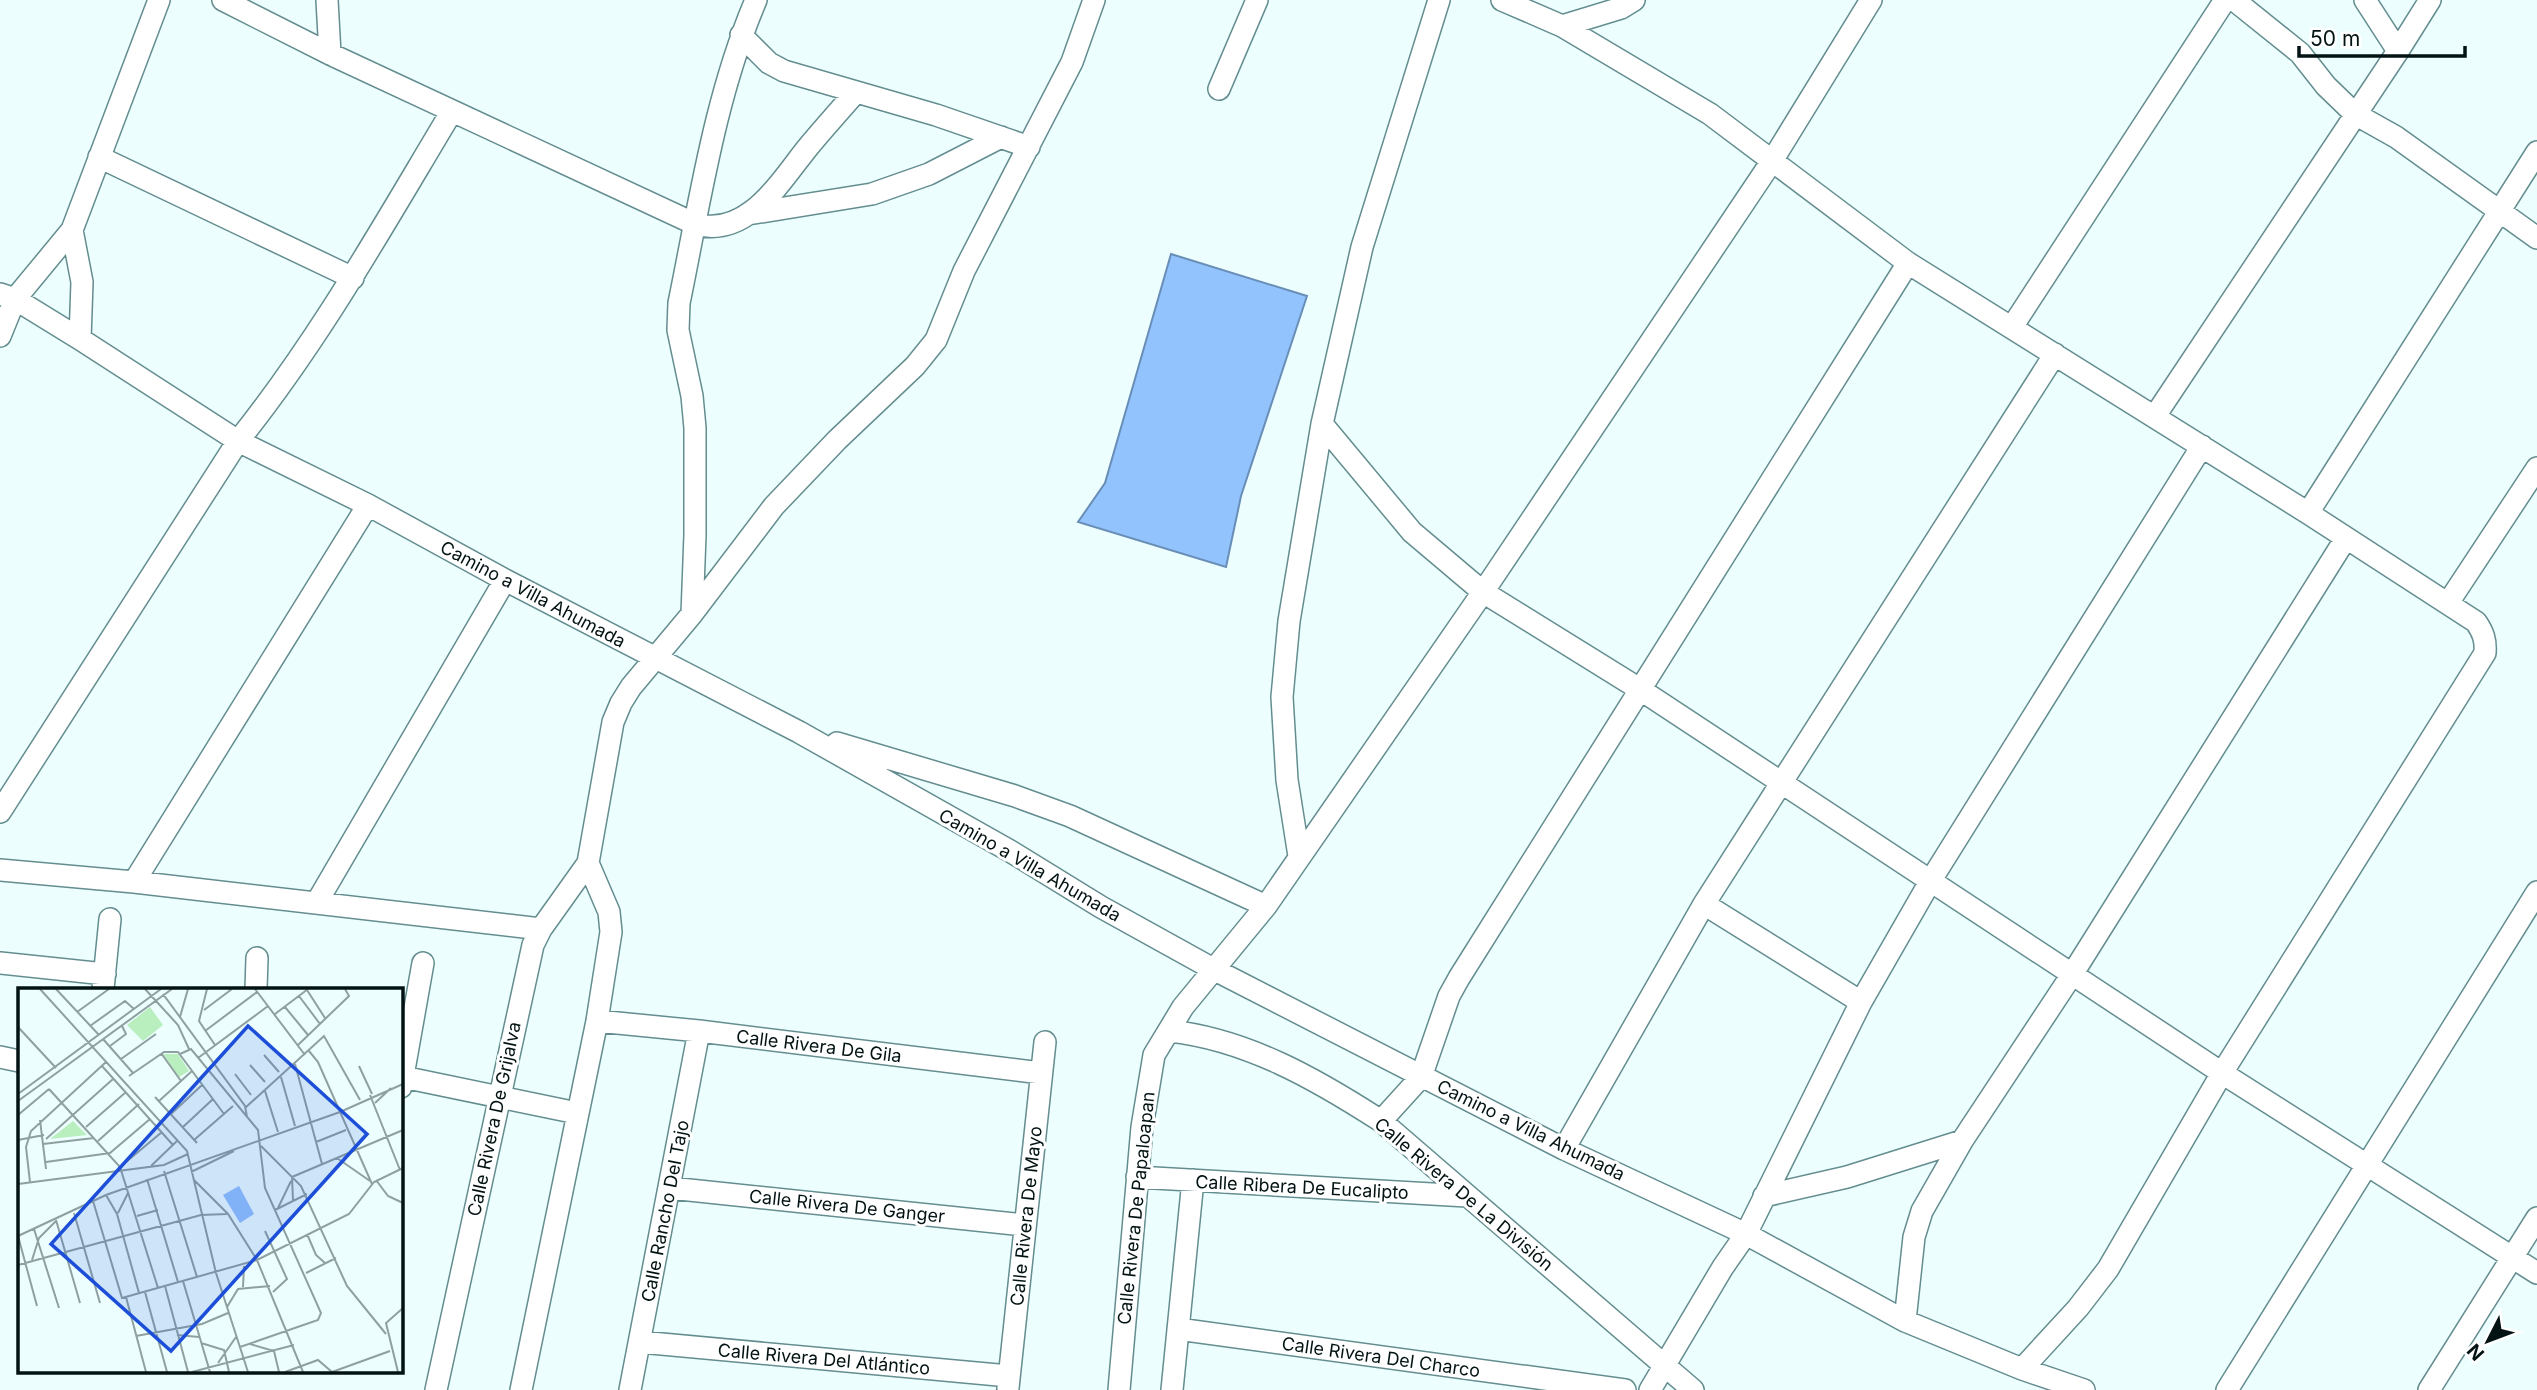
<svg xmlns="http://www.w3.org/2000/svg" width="2537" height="1390" viewBox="0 0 2537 1390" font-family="Inter,sans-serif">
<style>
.water{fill:#93c3fd;stroke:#688eb7;stroke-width:2}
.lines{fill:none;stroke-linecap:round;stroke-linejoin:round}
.street-casing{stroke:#648d8f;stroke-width:24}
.street{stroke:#fff;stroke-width:21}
.labels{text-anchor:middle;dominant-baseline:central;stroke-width:6;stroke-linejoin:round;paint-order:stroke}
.street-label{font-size:18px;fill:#031213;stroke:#fff}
.inset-road{fill:none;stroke:#8fa0a1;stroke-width:2}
.view{fill:#1d4ed8;fill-opacity:0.15;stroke:#1d4ed8;stroke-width:3.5}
.inset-edge{fill:none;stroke:#031213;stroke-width:3.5}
</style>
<rect width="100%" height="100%" fill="#edfeff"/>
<path class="water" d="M 1171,254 L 1307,296 L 1241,496 L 1226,567 L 1078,522 L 1105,483 Z"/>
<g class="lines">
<defs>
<path id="street" d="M 223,0 L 330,54 L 695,224 C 748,239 781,180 809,146 C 824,128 840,110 856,92
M 327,0 L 330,54
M 1502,0 L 1562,26 L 1710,114 L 1908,263 L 2308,513 L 2476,622 C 2483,632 2486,640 2485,653 L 2222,1073 L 2108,1269 L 2078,1308 L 2022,1369
M 2234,0 L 2300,53 L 2326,86 L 2355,114 L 2396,137 L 2537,238
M 2365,0 L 2398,51
M 1562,26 L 1621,8 L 1634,0
M 741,35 L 769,63 L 784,71 L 936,115 L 1029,147
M 1219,89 L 1257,0
M 99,157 L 353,278
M 748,214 L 872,194 L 929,174 L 1001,137
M 72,230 L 82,282 L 80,339
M 0,294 L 15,299 L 80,339 L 238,441 L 368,505 L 505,580 L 799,732 L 1010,851 L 1101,907 L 1213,969 L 1564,1149 L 1746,1234 L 1905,1321 L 2022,1369 L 2084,1390
M 2012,327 L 2225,0
M 0,336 L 15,299 L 72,230 L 159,0
M 2155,416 L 2398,51 L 2430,0
M 1322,424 L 1412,532 L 1483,592 L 1641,690 L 2222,1073 L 2537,1273
M 2308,513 L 2537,152
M 2448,603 L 2537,468
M 692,614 L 695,535 L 695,428 L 692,396 L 678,330 L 679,303 C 700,201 715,96 756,0
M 837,743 L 1015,796 L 1070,816 L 1266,906
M 0,812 L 238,441 C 320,339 384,224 452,111
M 1299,856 L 1287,780 L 1282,697 L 1289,621 L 1322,424 L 1362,247 L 1439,0
M 0,870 L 134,882 L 541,929
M 134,882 L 368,505
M 317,902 L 505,580
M 1704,904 L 1861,1002
M 0,963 L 105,974
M 103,989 L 110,919
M 256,989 L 257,958
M 597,1021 L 699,1031 L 1041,1073
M 1169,1031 C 1246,1039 1316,1079 1381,1121 L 1693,1390
M 0,1057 L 19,1061
M 403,1077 L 577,1113
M 401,1087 L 423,963
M 1381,1121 L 1421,1077 L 1449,996 L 1459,978 L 1908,263
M 1564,1149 L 1704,904 L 2055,354
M 1137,1177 L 1467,1196
M 670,1188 L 1024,1225
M 1764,1196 L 1847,1177 L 1962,1141
M 1905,1321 L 1914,1237 L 1922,1211 L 1962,1141 L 2073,973 L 2346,538
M 1178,1329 L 1625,1390
M 640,1342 L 1009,1376
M 1008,1388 L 1045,1042
M 436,1390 L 533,945 L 541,929 L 588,863
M 521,1390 L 597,1021 L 611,932 L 609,912 L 588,863 L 613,722 L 621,703 L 631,687 L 692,614 L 774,506 L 837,440 L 915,366 L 936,340 L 964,271 L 1072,62 L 1094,0
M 630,1390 L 699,1031
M 1119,1390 L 1142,1127 L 1154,1055 L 1183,1007 L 1266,906 L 1483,592 L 1772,161 L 1871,0
M 1172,1390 L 1193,1180
M 1650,1390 L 1723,1267 L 1746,1234 L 1861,1002 L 1931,880 L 2202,446
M 2227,1390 L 2537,892
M 2429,1390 L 2537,1218"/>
</defs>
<use href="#street" class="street-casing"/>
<use href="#street" class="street"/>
</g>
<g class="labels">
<g class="street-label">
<text transform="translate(533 594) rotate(28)">Camino a Villa Ahumada</text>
<text transform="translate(1030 865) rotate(30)">Camino a Villa Ahumada</text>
<text transform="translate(819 1046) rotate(7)">Calle Rivera De Gila</text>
<text transform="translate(494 1119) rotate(-78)">Calle Rivera De Grijalva</text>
<text transform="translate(1531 1130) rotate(26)">Camino a Villa Ahumada</text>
<text transform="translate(1302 1187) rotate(3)">Calle Ribera De Eucalipto</text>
<text transform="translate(1464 1194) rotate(40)">Calle Rivera De La División</text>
<text transform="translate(847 1206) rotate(6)">Calle Rivera De Ganger</text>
<text transform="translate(1136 1208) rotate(-84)">Calle Rivera De Papaloapan</text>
<text transform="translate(665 1211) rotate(-79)">Calle Rancho Del Tajo</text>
<text transform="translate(1026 1216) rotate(-84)">Calle Rivera De Mayo</text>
<text transform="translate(1381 1357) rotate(8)">Calle Rivera Del Charco</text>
<text transform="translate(824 1359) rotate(5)">Calle Rivera Del Atlántico</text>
</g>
</g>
<g transform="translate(18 988)">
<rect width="385" height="385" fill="#edfeff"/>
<path d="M 132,19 L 145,37 L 125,53 L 109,37 ZM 145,66 L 160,66 L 171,83 L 161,89 ZM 55,133 L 69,147 L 32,151 Z" fill="#b9efbe"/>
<path d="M 221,198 L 236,226 L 222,235 L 205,207 Z" fill="#93c3fd"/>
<path class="inset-road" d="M 22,1 L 169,163 L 198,285 L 230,384M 38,1 L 81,47M 127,1 L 160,37 L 171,61M 189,1 L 181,33 L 197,57M 237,1 L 287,67M 289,2 L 307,30M 145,6 L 227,118 L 229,129M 281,8 L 302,36M 267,19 L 290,47M 186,22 L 214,1M 59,24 L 91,1M 257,26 L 290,1M 162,29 L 170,1M 72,38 L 107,13 L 116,21M 0,39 L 38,80M 187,43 L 239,4M 85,51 L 115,85M 280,57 L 331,8 L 327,1M 92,58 L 108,46 L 104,38M 291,63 L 300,74 L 354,196M 143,65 L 163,93M 162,66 L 173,61 L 240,142 L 247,200 L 303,325 L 300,332 L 222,359M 246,67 L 261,84M 180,70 L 250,18M 103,71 L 138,46M 277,76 L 304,176M 232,77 L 247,94M 84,78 L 155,157M 341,78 L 354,106M 217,86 L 233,107M 111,88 L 146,64 L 160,64 L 206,126M 263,89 L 277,138M 31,101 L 102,179 L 140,300M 247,103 L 260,144M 0,106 L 143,1M 352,107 L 382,182M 137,109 L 179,155M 0,113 L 154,1M 141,113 L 174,83M 357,115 L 373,100M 227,120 L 306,48 L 342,112M 153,126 L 184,97M 0,127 L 31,101M 22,132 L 28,181M 68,139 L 108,104M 165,139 L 195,111M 28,151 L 95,91M 0,152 L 26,147M 176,152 L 215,118M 80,153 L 121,116M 298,154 L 328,142M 25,156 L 76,150M 243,158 L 283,198 L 329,298 L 368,346M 319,170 L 352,193M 28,174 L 92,165 L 132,131M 133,178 L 160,152M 102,179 L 144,144M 146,183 L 179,289M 173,184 L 216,163M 129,191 L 160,294M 175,191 L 210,226 L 239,272 L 285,384M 358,192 L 370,208 L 385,215M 12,194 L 8,159 L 13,143 L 88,74M 0,196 L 146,177 L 170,166M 88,207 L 99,226 L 121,305M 275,212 L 274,189 L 385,142M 75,213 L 104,310 L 239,272 L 331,226 L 356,194 L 385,180M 260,220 L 273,193M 257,222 L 289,206M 56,225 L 82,315M 100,225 L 110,205M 119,228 L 140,222M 38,232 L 62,315M 16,241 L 41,320M 247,243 L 269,291 L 255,304M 289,246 L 298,267 L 307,275M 0,248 L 88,207 L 322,124 L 385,96M 0,248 L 19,318M 14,272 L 21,250 L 38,233M 0,277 L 183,227 L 209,226M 288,285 L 318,270M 165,293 L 192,384M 147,298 L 170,384M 225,299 L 226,278M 127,304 L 149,384M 108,309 L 128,384M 209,319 L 220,301 L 252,298M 159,347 L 181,349M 118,348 L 184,336 L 210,325M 183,355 L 206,362 L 211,384M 232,356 L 256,363 L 261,384M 200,375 L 218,349M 174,384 L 276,357M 267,384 L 300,372 L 314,384M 314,384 L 372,363M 380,384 L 368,335 L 385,320"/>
<path class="view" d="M 230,38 L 349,146 L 153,363 L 33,256 Z"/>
<rect width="385" height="385" class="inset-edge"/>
</g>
<g transform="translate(2488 1341) rotate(228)" stroke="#ffffff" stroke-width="5" paint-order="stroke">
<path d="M0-5L12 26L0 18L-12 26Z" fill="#031213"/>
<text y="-10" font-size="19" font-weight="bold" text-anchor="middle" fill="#031213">N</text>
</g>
<path d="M2299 46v10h166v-10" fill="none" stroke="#031213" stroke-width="3.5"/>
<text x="2310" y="46" font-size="21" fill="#031213" stroke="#ffffff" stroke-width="5" paint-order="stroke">50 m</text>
</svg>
